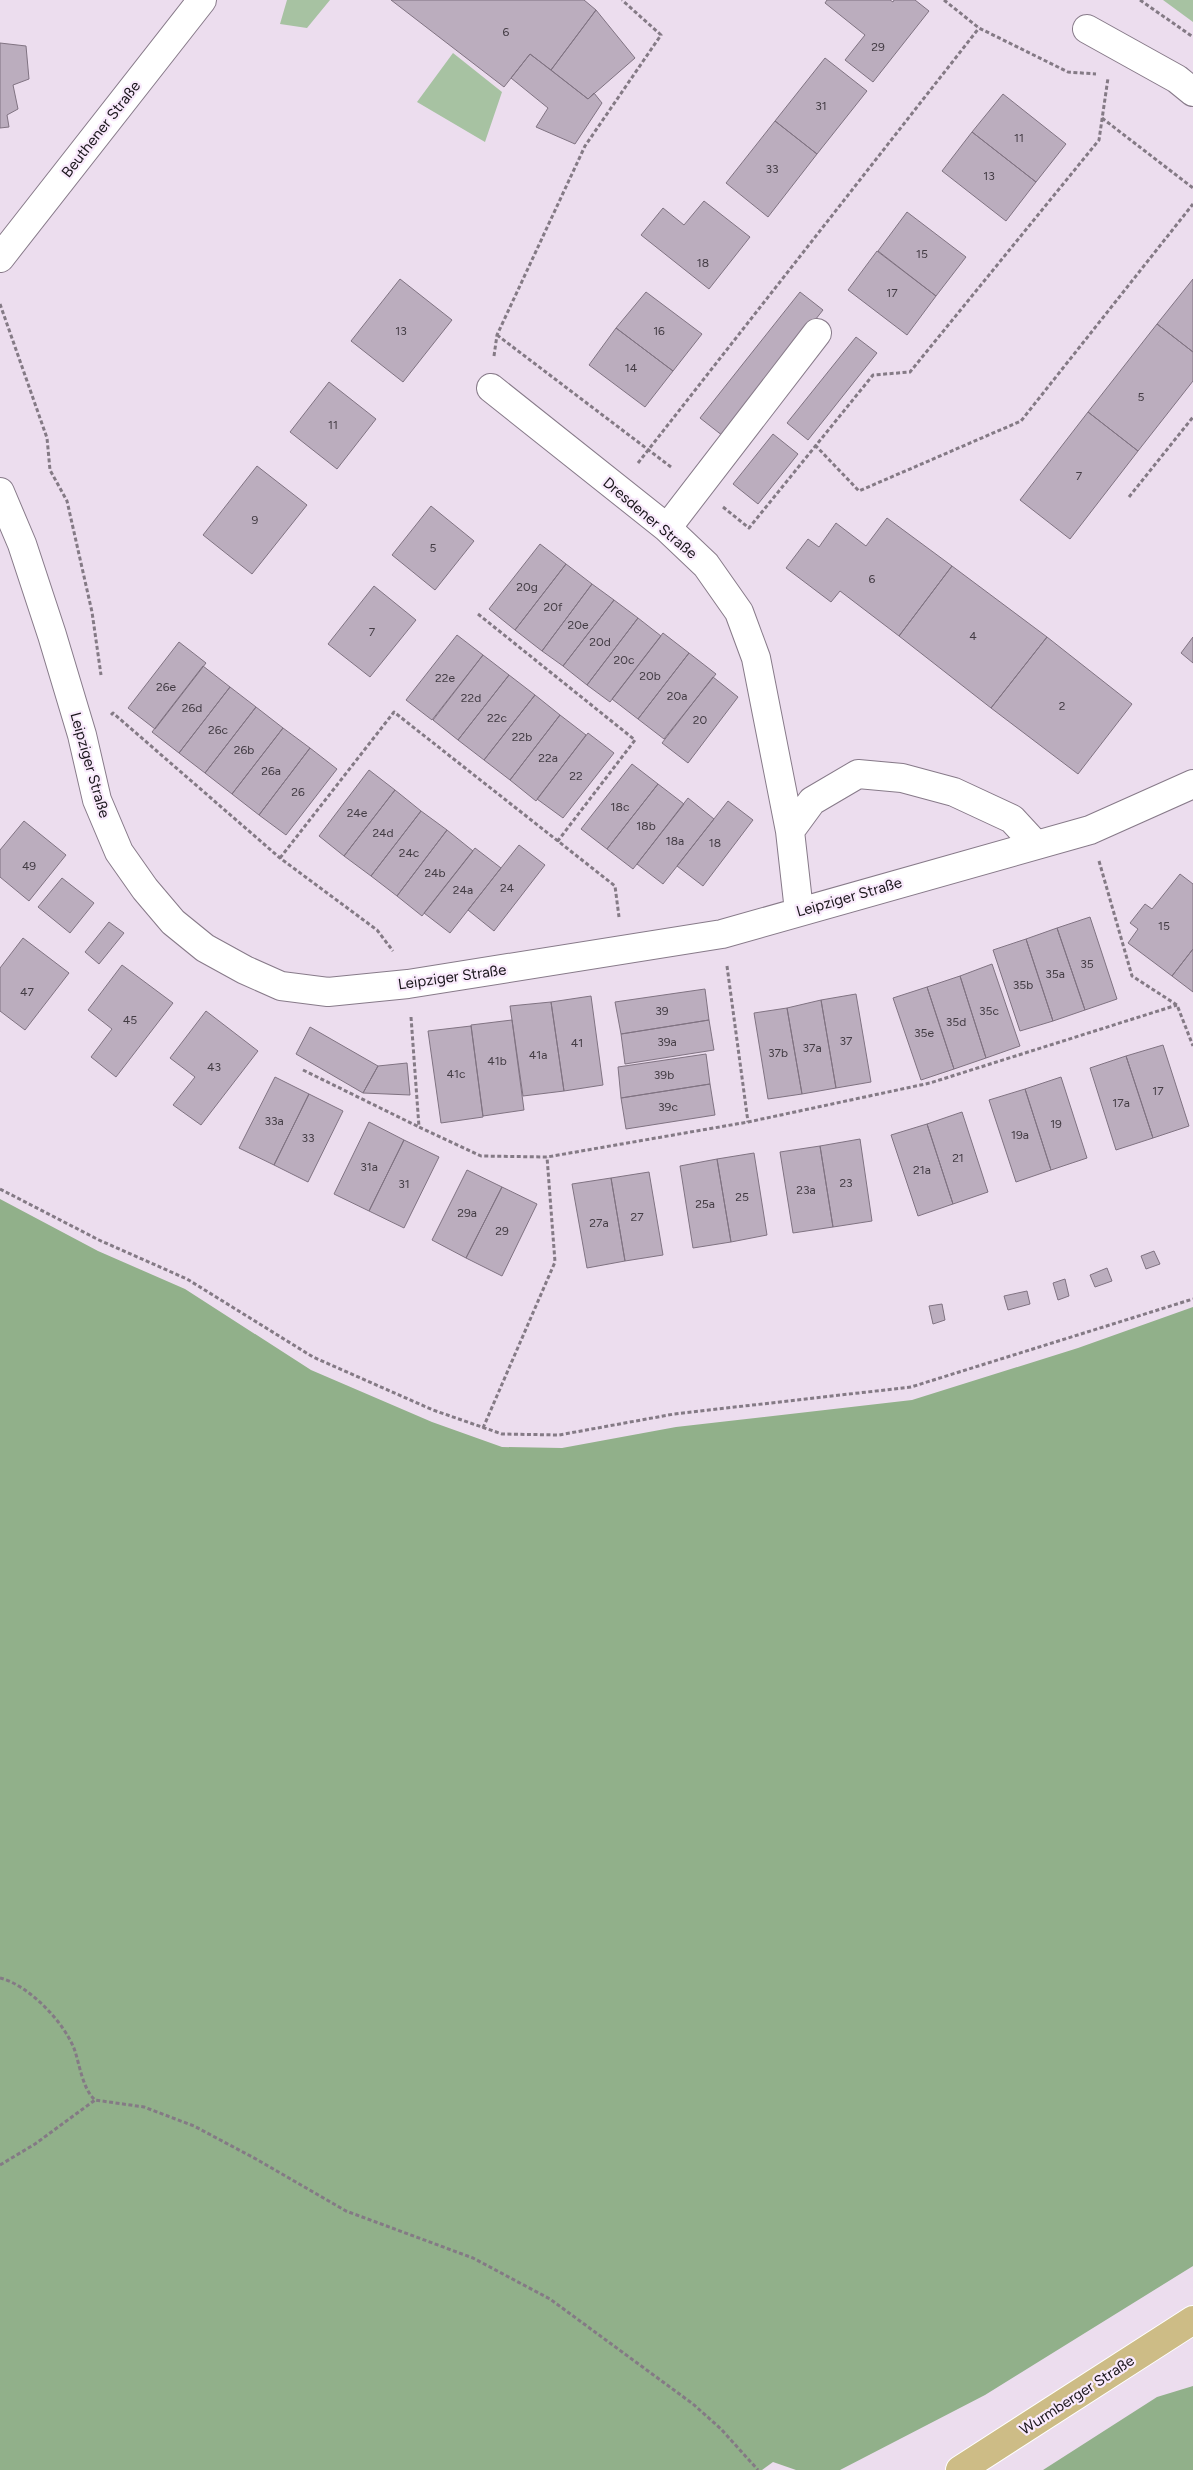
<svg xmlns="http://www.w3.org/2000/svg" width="1193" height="2470" viewBox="0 0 1193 2470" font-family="Figtree,sans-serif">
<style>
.green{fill:#a7c2a2}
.forest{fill:#91b08a}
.building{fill:#bbadbe;stroke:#807382}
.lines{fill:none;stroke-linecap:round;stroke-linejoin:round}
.minor-casing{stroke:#877a89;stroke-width:30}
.major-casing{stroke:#fff;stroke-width:30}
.path{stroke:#847a85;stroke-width:3;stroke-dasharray:4 2.5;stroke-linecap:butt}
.minor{stroke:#fff;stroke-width:28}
.major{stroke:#cdbc86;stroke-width:28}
.labels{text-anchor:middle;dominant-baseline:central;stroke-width:4.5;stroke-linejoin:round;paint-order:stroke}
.number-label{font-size:12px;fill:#433c44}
.street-label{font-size:15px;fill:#1b161c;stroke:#f9eafc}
</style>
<rect width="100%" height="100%" fill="#ecddee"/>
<path class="green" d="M 287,0 L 330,0 L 307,28 L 280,24 Z
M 1163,0 L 1193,0 L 1193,22 Z
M 453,53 L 502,92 L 485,142 L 417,102 Z"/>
<path class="forest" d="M 0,1199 L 98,1251 L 185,1289 L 311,1370 L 432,1422 L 502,1447 L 562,1448 L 676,1427 L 912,1400 L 1078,1348 L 1193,1307 L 1193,2266 L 985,2395 L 840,2470 L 796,2470 L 773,2462 L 762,2470 L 0,2470 Z
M 1193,2386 L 1193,2470 L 1043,2470 L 1157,2397 Z"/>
<path class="building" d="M 391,0 L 584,0 L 596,10 L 551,70 L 530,54 L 504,87 Z
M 827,0 L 890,0 L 893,2 L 894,0 L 915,0 L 929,11 L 873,82 L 845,60 L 865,35 L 825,3 Z
M 596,10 L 635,58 L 588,99 L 551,70 Z
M 0,43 L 26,46 L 29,79 L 13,85 L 18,109 L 7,115 L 9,127 L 0,128 Z
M 530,54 L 588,99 L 594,93 L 602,103 L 575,144 L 536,127 L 548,108 L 511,78 Z
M 825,58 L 867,91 L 817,154 L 775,121 Z
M 1003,94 L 1066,144 L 1036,182 L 972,132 Z
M 775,121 L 817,154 L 768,217 L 726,183 Z
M 972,132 L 1036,182 L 1006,221 L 942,171 Z
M 704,201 L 750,237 L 709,289 L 641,235 L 663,208 L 684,225 Z
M 907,212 L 966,257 L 936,296 L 878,251 Z
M 877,251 L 936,296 L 907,335 L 848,290 Z
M 400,279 L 452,320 L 403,382 L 351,341 Z
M 1193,279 L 1193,352 L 1157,324 Z
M 646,292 L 702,334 L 673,371 L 616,328 Z
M 800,292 L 823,310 L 723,436 L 700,418 Z
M 1157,324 L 1193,352 L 1193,381 L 1138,451 L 1088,412 Z
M 616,328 L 673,371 L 645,407 L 589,365 Z
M 856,337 L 877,353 L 808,440 L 787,423 Z
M 329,382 L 376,419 L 337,469 L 290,432 Z
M 1088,412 L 1138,451 L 1070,539 L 1020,500 Z
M 773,434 L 798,454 L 758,504 L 733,484 Z
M 257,466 L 307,505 L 252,574 L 203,535 Z
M 431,506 L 474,541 L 435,590 L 392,555 Z
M 887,518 L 952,566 L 899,636 L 840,591 L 831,602 L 786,568 L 808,539 L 819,547 L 836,523 L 866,546 Z
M 540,544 L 566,564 L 515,630 L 489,609 Z
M 566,564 L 592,584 L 542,651 L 515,630 Z
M 952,566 L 1047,637 L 991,708 L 899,636 Z
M 592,584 L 614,600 L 563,666 L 542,651 Z
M 374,586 L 416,620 L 370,677 L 328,644 Z
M 614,600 L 638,618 L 587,685 L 563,666 Z
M 638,618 L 661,636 L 610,702 L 587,685 Z
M 663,633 L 689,653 L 638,719 L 612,699 Z
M 457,635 L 483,655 L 432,720 L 406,700 Z
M 1047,637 L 1132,704 L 1078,774 L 991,708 Z
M 1193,637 L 1193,663 L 1181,653 Z
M 179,642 L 206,663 L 155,729 L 128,708 Z
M 689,653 L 716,674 L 664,739 L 638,719 Z
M 483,655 L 509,675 L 458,740 L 433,720 Z
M 203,666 L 230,687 L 179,753 L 152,732 Z
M 509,675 L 535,695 L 484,760 L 458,740 Z
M 713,677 L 738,697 L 688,763 L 662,743 Z
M 230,687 L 256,707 L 205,773 L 179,753 Z
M 535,695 L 560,715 L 510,780 L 484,760 Z
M 256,707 L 283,728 L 232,794 L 205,773 Z
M 560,715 L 586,735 L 536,801 L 510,780 Z
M 283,728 L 310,748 L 259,815 L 232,794 Z
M 588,733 L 614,753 L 563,818 L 537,799 Z
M 310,748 L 337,769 L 286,835 L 259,815 Z
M 632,764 L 658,784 L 607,849 L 581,829 Z
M 369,770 L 395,790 L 344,856 L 319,836 Z
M 658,784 L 684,804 L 633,869 L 607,849 Z
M 395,790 L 421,811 L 371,876 L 344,856 Z
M 688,798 L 714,819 L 663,884 L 637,864 Z
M 728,801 L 753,820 L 703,886 L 677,866 Z
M 421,811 L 447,830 L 397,896 L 371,876 Z
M 24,821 L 66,855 L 29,901 L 0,877 L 0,850 Z
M 447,830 L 473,851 L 422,916 L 397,896 Z
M 519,845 L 545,865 L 494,931 L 468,910 Z
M 475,848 L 501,868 L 450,933 L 424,913 Z
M 1180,874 L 1193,884 L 1193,949 L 1172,976 L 1128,943 L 1138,929 L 1130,923 L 1145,904 L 1152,909 Z
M 62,878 L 94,903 L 70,933 L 38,907 Z
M 1090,917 L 1117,999 L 1085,1010 L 1057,928 Z
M 109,922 L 124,933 L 99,964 L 85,952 Z
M 1057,928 L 1085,1010 L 1053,1021 L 1026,939 Z
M 23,938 L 69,973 L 25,1030 L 0,1011 L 0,968 Z
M 1026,939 L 1053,1021 L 1020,1031 L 993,950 Z
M 1193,949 L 1193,992 L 1172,976 Z
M 992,964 L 1020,1046 L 986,1058 L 960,976 Z
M 122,965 L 173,1003 L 116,1077 L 91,1057 L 112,1029 L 88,1010 Z
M 960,976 L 986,1058 L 954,1069 L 927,987 Z
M 927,987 L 954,1069 L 921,1080 L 893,998 Z
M 705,989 L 709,1020 L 621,1034 L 615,1002 Z
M 856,994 L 871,1082 L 836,1088 L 821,1000 Z
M 591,996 L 603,1085 L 564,1091 L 551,1002 Z
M 821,1000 L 836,1088 L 802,1094 L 787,1008 Z
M 551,1002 L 564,1091 L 523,1096 L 510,1006 Z
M 787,1008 L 802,1094 L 768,1099 L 754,1013 Z
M 206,1011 L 258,1051 L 201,1125 L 173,1105 L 195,1077 L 170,1058 Z
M 512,1020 L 524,1110 L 483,1116 L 471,1025 Z
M 709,1020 L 714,1050 L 625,1064 L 621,1034 Z
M 471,1026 L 483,1117 L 441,1123 L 428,1031 Z
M 310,1027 L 378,1066 L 363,1093 L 296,1054 Z
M 1163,1045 L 1189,1126 L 1153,1138 L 1126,1056 Z
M 706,1054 L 710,1084 L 621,1098 L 618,1067 Z
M 1126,1056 L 1153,1138 L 1116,1150 L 1090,1068 Z
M 407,1063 L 410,1095 L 363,1093 L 378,1066 Z
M 275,1077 L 309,1094 L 274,1165 L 239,1148 Z
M 1061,1077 L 1087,1158 L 1051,1170 L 1025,1089 Z
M 710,1084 L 715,1115 L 626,1129 L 621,1098 Z
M 1025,1089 L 1051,1170 L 1016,1182 L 989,1100 Z
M 309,1094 L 343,1111 L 308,1182 L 274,1165 Z
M 962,1112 L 988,1192 L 953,1204 L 927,1124 Z
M 369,1122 L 404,1140 L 369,1211 L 334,1194 Z
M 927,1124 L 953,1204 L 918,1216 L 891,1135 Z
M 860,1139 L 872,1221 L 833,1227 L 820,1146 Z
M 404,1140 L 439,1157 L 404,1228 L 369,1211 Z
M 820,1146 L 833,1227 L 793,1233 L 780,1152 Z
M 754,1153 L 767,1235 L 731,1242 L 717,1159 Z
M 717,1159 L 731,1242 L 693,1248 L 680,1166 Z
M 467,1170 L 502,1187 L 466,1258 L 432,1240 Z
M 649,1172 L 663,1255 L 625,1261 L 611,1178 Z
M 611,1178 L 625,1261 L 587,1268 L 572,1184 Z
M 502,1187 L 537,1204 L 502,1276 L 466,1258 Z
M 1154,1251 L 1160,1264 L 1146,1269 L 1141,1256 Z
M 1107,1268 L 1112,1281 L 1095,1287 L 1090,1275 Z
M 1065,1279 L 1069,1296 L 1058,1300 L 1053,1283 Z
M 1027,1291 L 1030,1304 L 1008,1310 L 1004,1296 Z
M 942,1304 L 945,1320 L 933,1324 L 929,1306 Z"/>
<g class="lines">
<defs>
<path id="minor" d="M 1087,29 L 1177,79 L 1193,92
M 0,258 L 202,0
M 491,388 L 667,528 L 706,565 L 739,612 L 756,658 L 790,831 L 799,911
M 0,492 L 22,544 L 52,635 L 82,735 L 97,800 L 119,852 L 145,889 L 173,922 L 205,948 L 245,970 L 281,986 L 328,992 L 408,984 L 722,934 L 1090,830 L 1193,784
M 667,528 L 817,333
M 790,831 L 812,801 L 858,774 L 902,778 L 954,792 L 1012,819 L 1036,845"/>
<path id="major" d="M 960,2470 L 1193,2320"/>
</defs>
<use href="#minor" class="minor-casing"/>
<use href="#major" class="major-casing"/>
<path class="path" d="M 944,0 L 979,28 L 1068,72 L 1096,74
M 1140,0 L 1193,37
M 1102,118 L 1193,188
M 0,304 L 47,438 L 50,470 L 67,501 L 92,612 L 101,675
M 497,335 L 671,467
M 494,356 L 497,335 L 585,146 L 661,35 L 622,0
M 815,445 L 859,491 L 1021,421 L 1193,204
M 638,463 L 979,28
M 1129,497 L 1193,417
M 723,507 L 749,528 L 873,375 L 910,372 L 1099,140 L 1108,78
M 478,614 L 635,740 L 557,842
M 111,715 L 113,713 L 280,858 L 377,930 L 393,951
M 280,858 L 394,712 L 615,886 L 619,917
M 1099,861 L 1132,976 L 1177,1005 L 1193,1046
M 727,966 L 748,1122
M 411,1017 L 419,1127 L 481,1156 L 547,1157 L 748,1122 L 930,1083 L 1177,1005
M 303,1070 L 419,1127
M 0,1189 L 99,1240 L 187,1279 L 313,1357 L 433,1410 L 502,1434 L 559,1435 L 674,1414 L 911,1387 L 1193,1299
M 483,1428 L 555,1262 L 547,1157
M 0,1978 C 29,1985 65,2023 75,2051 C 80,2067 83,2089 95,2100 L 144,2107 L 194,2126 L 256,2159 L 346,2211 L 473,2258 L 550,2299 L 693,2404 L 721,2429 L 758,2470
M 0,2165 L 35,2144 L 95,2100"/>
<use href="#minor" class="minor"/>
<use href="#major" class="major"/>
</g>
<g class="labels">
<g class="number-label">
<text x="506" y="32">6</text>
<text x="878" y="47">29</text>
<text x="821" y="106">31</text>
<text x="1019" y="138">11</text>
<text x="772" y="169">33</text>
<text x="989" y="176">13</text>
<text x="922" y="254">15</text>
<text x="703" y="263">18</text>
<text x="892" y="293">17</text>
<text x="401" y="331">13</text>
<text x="659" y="331">16</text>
<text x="631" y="368">14</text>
<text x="1141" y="397">5</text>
<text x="333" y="425">11</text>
<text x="1079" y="476">7</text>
<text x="255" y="520">9</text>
<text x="433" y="548">5</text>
<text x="872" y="579">6</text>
<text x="527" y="587">20g</text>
<text x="553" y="607">20f</text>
<text x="578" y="625">20e</text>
<text x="372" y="632">7</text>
<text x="973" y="636">4</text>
<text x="600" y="642">20d</text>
<text x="624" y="660">20c</text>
<text x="650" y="676">20b</text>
<text x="445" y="678">22e</text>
<text x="166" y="687">26e</text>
<text x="677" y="696">20a</text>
<text x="471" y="698">22d</text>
<text x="1062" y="706">2</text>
<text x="192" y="708">26d</text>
<text x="497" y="718">22c</text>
<text x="700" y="720">20</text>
<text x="218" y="730">26c</text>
<text x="522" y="737">22b</text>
<text x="244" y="750">26b</text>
<text x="548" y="758">22a</text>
<text x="271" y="771">26a</text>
<text x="576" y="776">22</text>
<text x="298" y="792">26</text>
<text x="620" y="807">18c</text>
<text x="357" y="813">24e</text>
<text x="646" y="826">18b</text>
<text x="383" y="833">24d</text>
<text x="675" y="841">18a</text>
<text x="715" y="843">18</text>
<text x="409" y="853">24c</text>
<text x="29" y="866">49</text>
<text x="435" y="873">24b</text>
<text x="507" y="888">24</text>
<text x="463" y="890">24a</text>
<text x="1164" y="926">15</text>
<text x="1087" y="964">35</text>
<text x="1055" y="974">35a</text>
<text x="1023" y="985">35b</text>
<text x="27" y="992">47</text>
<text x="662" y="1011">39</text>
<text x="989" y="1011">35c</text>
<text x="130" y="1020">45</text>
<text x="956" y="1022">35d</text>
<text x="924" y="1033">35e</text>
<text x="846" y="1041">37</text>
<text x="667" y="1042">39a</text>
<text x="577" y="1043">41</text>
<text x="812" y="1048">37a</text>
<text x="778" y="1053">37b</text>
<text x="538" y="1055">41a</text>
<text x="497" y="1061">41b</text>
<text x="214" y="1067">43</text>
<text x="456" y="1074">41c</text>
<text x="664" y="1075">39b</text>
<text x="1158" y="1091">17</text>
<text x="1121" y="1103">17a</text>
<text x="668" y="1107">39c</text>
<text x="274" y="1121">33a</text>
<text x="1056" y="1124">19</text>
<text x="1020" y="1135">19a</text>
<text x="308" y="1138">33</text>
<text x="958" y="1158">21</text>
<text x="369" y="1167">31a</text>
<text x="922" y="1170">21a</text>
<text x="846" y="1183">23</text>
<text x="404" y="1184">31</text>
<text x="806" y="1190">23a</text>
<text x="742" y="1197">25</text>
<text x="705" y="1204">25a</text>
<text x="467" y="1213">29a</text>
<text x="637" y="1217">27</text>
<text x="599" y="1223">27a</text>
<text x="502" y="1231">29</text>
</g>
<g class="street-label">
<text transform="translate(101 129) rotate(-52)">Beuthener Straße</text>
<text transform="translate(650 518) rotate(40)">Dresdener Straße</text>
<text transform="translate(90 765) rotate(74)">Leipziger Straße</text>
<text transform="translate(849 897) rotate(-16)">Leipziger Straße</text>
<text transform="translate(452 977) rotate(-8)">Leipziger Straße</text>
<text transform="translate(1077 2395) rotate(-33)">Wurmberger Straße</text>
</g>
</g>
</svg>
